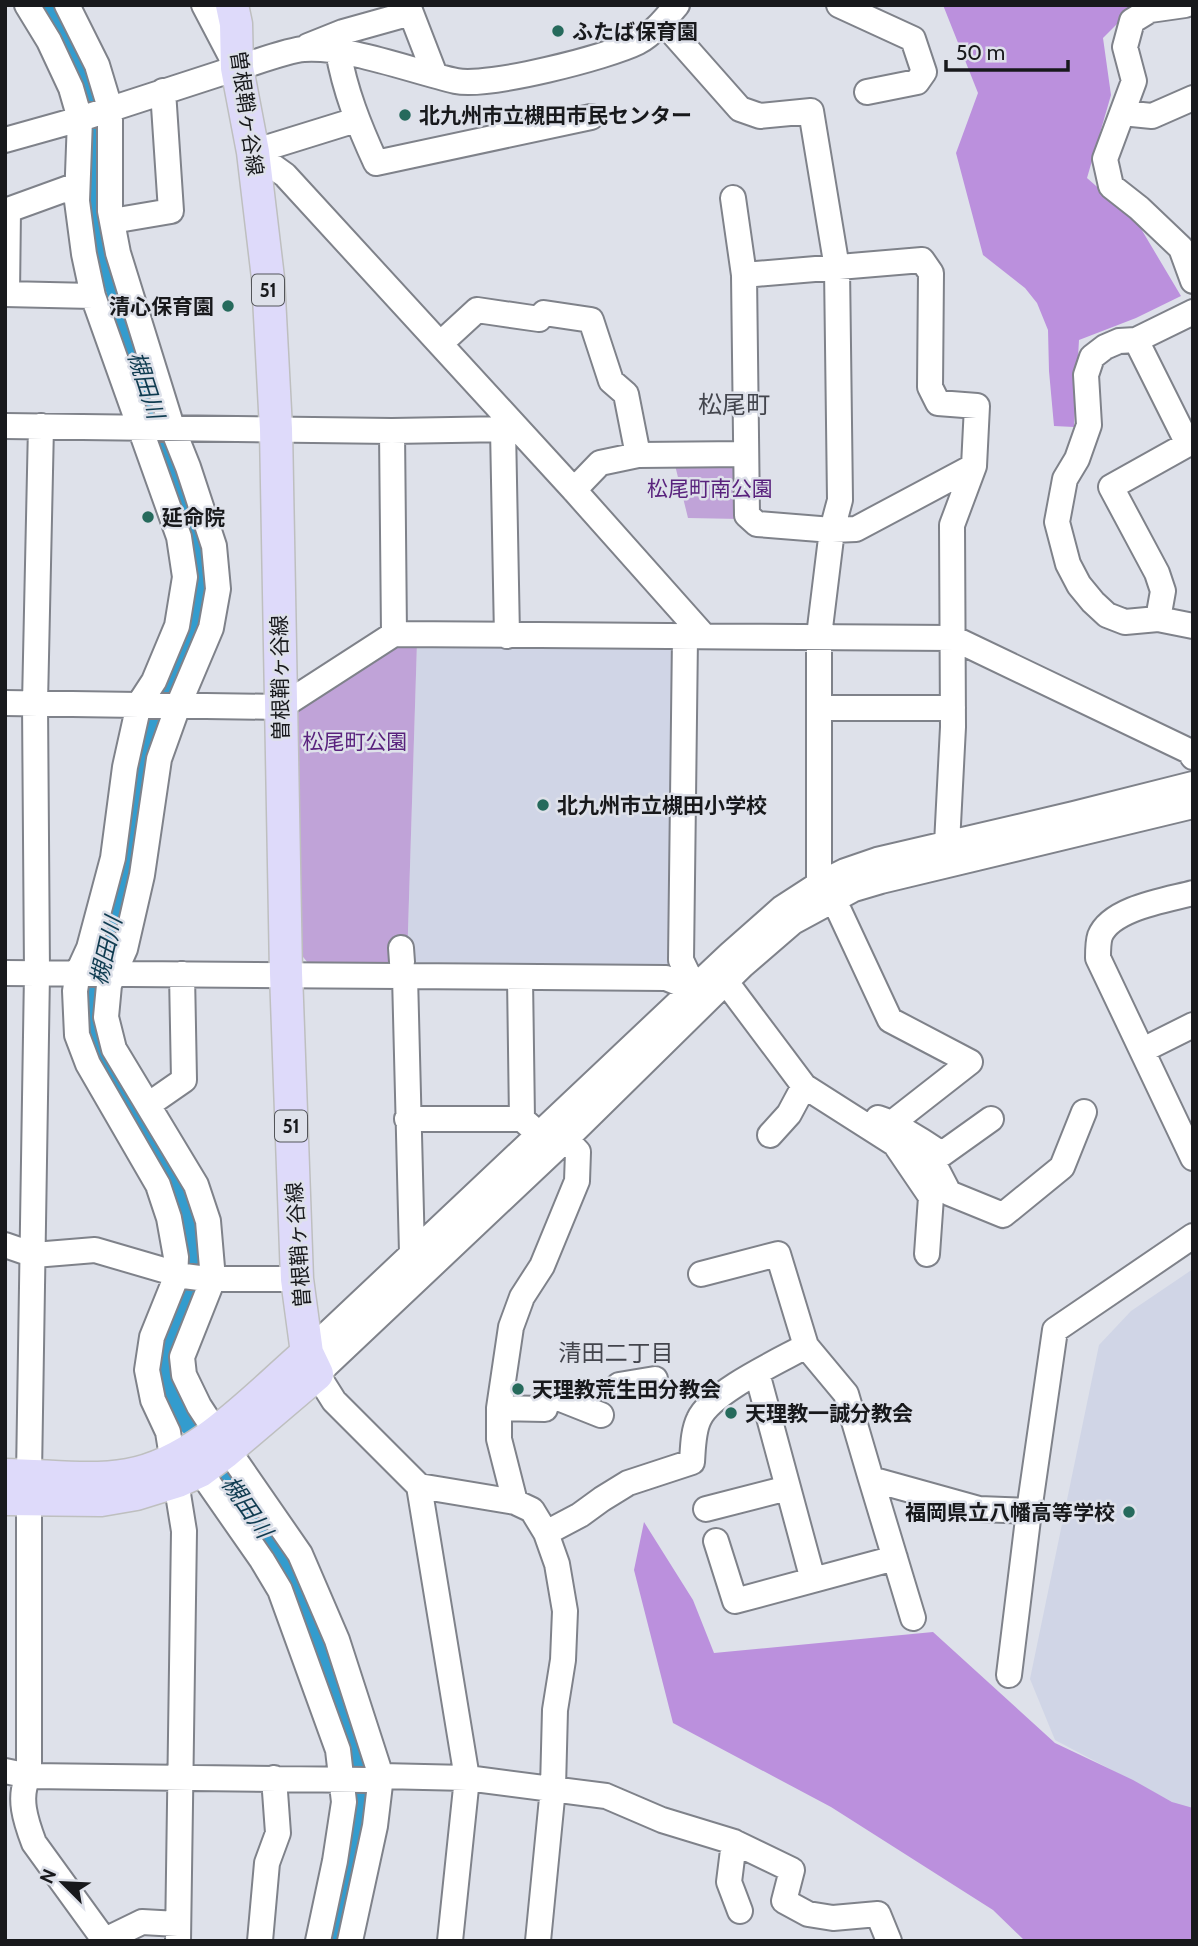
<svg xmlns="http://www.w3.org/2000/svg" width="1198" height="1946" viewBox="0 0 1198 1946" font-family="Cabin,'Noto Sans JP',sans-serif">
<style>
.built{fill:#d0d5e6}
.green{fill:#c0a3d8}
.forest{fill:#bb90dd}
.water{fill:#339cce}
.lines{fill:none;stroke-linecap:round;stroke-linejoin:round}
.minor-casing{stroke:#7f828a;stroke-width:28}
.major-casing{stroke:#bebfbf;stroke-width:35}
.minor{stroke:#fff;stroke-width:24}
.major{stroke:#dedafa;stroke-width:32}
.poi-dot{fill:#266a5c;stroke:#dee1ea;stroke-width:2.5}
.labels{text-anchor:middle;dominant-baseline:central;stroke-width:5;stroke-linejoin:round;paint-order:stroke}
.shield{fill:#dee1ea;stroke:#53555a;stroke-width:2}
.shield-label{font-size:19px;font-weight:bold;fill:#18191c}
.poi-label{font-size:21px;font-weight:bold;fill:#18191c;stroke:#dee1ea;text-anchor:start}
.street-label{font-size:21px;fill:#18191c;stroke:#dee1ea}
.park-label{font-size:21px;fill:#59227d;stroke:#dee1ea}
.water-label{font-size:23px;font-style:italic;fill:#0f3b50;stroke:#dee1ea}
.neighbourhood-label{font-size:23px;fill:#43454d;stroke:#dee1ea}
.quarter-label{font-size:24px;fill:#43454d;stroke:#dee1ea}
</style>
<rect width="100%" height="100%" fill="#dee1ea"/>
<path class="built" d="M 417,642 L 676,647 L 672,965 L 407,962 Z
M 1193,1269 L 1193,1813 L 1055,1740 L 1030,1679 L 1099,1345 L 1131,1311 Z"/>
<path class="green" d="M 673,457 L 740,458 L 740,519 L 688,518 Z
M 400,642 L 417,642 L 407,962 L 308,963 L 299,952 L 296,712 L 298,706 Z"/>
<path class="forest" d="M 943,5 L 1136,5 L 1103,38 L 1111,95 L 1087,178 L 1137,222 L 1181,296 L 1136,318 L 1079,340 L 1074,427 L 1054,426 L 1049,371 L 1048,330 L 1037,303 L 1025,288 L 983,255 L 956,153 L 978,93 Z
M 644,1522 L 693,1600 L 714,1653 L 933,1632 L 1055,1743 L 1133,1780 L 1172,1802 L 1193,1808 L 1193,1941 L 1025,1941 L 993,1910 L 831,1807 L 673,1723 L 634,1570 Z"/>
<path class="water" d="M 33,5 L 58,5 L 94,73 L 104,188 L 186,479 L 210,585 L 101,1013 L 198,1206 L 206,1266 L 177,1362 L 302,1572 L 362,1743 L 368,1788 L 365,1827 L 341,1941 L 329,1941 L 356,1813 L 352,1771 L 344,1739 L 295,1594 L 272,1555 L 205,1457 L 179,1428 L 164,1401 L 157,1372 L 163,1336 L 184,1285 L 88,1036 L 86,987 L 142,718 L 193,600 L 89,231 L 88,163 Z"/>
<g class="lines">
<defs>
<path id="minor" d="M 27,5 L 49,41 L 71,88 L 80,119 L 77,201 L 84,254 L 93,296 L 179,537 L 185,577 L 177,626 L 154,681 L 139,704 L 125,767 L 113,858 L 89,948 L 78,972 L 75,991 L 77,1035 L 88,1064 L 158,1185 L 169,1218 L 176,1257 L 175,1280 L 152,1337 L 147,1370 L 153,1400 L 168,1432 L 184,1531 L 178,1941
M 67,5 L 97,65 L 110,108 L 110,211 L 118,253 L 172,427 L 188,467 L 214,546 L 218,589 L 211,628 L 178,706 L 159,759 L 142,875 L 125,949 L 109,985 L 106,1017 L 114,1049 L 196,1185 L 208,1221 L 213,1279 L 182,1357 L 184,1375 L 199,1406 L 216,1432
M 204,5 L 237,68 C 254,63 288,50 304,49 C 348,46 412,71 456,81 C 487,88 608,57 638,42 C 653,34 666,18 677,5
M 404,5 L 411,13 L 435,75
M 839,5 L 913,39 L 924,72 L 917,82 L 867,92
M 1185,5 L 1150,10 L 1132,21 L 1125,47 L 1134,81 L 1105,159 L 1111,186 L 1139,208 L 1181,248 L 1193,281
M 663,22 L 740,109 L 760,116 L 811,111 L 837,268 L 840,500 L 832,530 L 819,636 L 819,884 L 823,898
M 308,46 L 343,32 L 411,13
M 338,51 C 345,91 359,126 376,163 L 591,117
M 1122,113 L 1152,116 L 1193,98
M 5,140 L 80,119 L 237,68
M 253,152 L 285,175 L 574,490 L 704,636
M 253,152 L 356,120
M 733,198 L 744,275
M 112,221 L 171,211 L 163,91
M 5,294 L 93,296
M 7,294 L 8,210 L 77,185
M 1136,340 L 1188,444 L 1111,487 L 1157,573 L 1163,591 L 1158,619 L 1193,626
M 440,344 L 477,310 L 539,319 L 544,313 L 591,320 L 611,381 L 626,394 L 638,455
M 5,426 L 392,431 L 517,429
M 41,426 L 35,703 L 37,973 L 29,1475 L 29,1776 C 17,1796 26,1822 34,1843 L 105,1941
M 503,429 L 507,636
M 392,431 L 394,634
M 574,490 L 600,463 L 638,455 L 746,454
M 1158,619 L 1125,622 L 1107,615 L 1093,602 L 1079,585 L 1068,564 L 1057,522 L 1065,479 L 1077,459 L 1089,425 L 1086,375 L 1092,357 L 1105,347 L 1119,341 L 1136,340 L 1193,312
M 685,637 L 681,960 L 695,989
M 5,703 L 281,707 L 394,634 L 953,638 L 1189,751 L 1193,757
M 819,708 L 953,708
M 947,844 L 953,727 L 952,525 L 974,466 L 977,406 L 938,403 L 930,387 L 931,273 L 922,260 L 744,275 L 747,515 L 757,524 L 832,530 L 856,529 L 974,466
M 1193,893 C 1167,900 1111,908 1100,936 C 1098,942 1098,952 1098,958 L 1193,1158
M 834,900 L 890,1020 L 970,1062 L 892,1123
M 401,948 L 402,962
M 5,973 L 666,978 L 707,995
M 405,976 L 412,1253
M 520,978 L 522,1119 L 540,1135
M 726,982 L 804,1086 L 895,1144 L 931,1197 L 927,1254
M 1143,1050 L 1193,1025
M 148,1105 L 184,1080 L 182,974
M 878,1118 L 892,1123 L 922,1141 L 949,1193 L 1003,1215 L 1062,1167 L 1084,1112
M 407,1119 L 522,1119
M 770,1135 L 789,1114 L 804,1086
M 922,1141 L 942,1154 L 991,1119
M 5,1245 L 34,1255 L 95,1250 L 184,1276 L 207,1279 L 297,1279
M 701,1274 L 778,1254 L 806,1346 L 846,1394 L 871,1479 L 979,1509 L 1029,1511 L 1055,1330 L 1193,1236
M 307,1353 L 730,954 L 782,908 L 819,884 L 845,871 L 877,860 L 1074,814 L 1193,784
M 757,1373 L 813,1580
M 619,1385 L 655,1379
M 499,1408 L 545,1409 L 548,1394 L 601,1415
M 228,1450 L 300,1554 L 337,1640 L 381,1776 L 375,1826 L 350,1941
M 200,1471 L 262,1560 L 280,1590 L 338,1750 L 344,1802 L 335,1861 L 318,1941
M 871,1479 L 913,1618
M 419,1486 L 515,1502 L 532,1510 L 546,1533 L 557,1564 L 565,1611 L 563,1660 L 555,1710 L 553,1788 L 538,1941
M 515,1502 L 499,1439 L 499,1408 L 511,1327 L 522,1297 L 542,1266 L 577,1181 L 578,1152 L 566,1139
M 706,1509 L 788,1488
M 546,1533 L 580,1515 L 602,1499 L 628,1483 L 692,1462 C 693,1448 693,1431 699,1419 C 711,1392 779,1361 806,1346
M 716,1541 L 735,1601 L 895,1558
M 1009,1675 L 1029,1511
M 5,1771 L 29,1776 L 368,1780 L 381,1776 L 467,1778 L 606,1796 L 662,1820 L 734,1842 L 792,1870 L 784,1901 L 808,1914 L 833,1918 L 878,1914 L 889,1941
M 734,1842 L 729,1882 L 740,1911
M 105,1940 L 142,1922 L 178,1924
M 260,1941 L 267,1863 L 278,1833 L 274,1778
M 450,1941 L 467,1778 L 419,1486 L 334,1401 L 317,1374 L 566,1139 L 742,966 L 793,922 L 854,889 L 881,881 L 1193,806"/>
<path id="major" d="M 5,1475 C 46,1475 88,1482 128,1475 C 197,1463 256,1397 307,1353
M 5,1499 L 101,1500 L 136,1494 L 178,1481 L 200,1471 L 224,1453 L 317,1374 L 307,1353 L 297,1279 L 286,973 L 276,429 L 268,278 L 253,152 L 237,68 L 236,24 L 232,5"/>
</defs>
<use href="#minor" class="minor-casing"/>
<use href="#major" class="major-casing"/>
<use href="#minor" class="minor"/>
<use href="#major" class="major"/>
</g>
<g class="poi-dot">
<circle cx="558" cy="31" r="7"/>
<circle cx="405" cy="115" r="7"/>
<circle cx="228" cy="306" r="7"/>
<circle cx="148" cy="517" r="7"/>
<circle cx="543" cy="805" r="7"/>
<circle cx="518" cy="1389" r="7"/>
<circle cx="731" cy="1413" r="7"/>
<circle cx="1129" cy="1512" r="7"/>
</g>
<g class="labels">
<g class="shield">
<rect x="252" y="274.5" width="32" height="31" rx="5"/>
<rect x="275" y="1110.5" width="32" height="31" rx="5"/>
</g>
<g class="shield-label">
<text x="268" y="290">51</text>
<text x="291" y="1126">51</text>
</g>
<g class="poi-label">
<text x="572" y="31">ふたば保育園</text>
<text x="419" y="115">北九州市立槻田市民センター</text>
<text x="214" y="306" text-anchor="end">清心保育園</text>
<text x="162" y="517">延命院</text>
<text x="557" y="805">北九州市立槻田小学校</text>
<text x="532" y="1389">天理教荒生田分教会</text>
<text x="745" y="1413">天理教一誠分教会</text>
<text x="1115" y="1512" text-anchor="end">福岡県立八幡高等学校</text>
</g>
<g class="street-label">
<text transform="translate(247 113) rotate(82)">曽根鞘ヶ谷線</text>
<text transform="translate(280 678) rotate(-91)">曽根鞘ヶ谷線</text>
<text transform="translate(298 1245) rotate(-94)">曽根鞘ヶ谷線</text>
</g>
<g class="park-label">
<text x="710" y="488">松尾町南公園</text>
<text x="355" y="741">松尾町公園</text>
</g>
<g class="water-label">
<text transform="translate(146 385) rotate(72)">槻田川</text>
<text transform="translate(106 951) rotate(-77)">槻田川</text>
<text transform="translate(247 1507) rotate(55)">槻田川</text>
</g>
<g class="neighbourhood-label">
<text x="616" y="1353">清田二丁目</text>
</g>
<g class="quarter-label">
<text x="734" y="404">松尾町</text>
</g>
</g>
<rect width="1198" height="1946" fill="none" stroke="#18191c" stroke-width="14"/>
<g transform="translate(63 1883) rotate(294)" stroke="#dee1ea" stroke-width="5" paint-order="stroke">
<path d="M0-5L12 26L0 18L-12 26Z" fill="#18191c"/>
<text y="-10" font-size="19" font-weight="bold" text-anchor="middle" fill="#18191c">N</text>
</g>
<path d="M946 60v10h122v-10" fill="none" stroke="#18191c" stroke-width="3.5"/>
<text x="956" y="60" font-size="21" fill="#18191c" stroke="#dee1ea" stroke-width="5" paint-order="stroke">50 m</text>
</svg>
